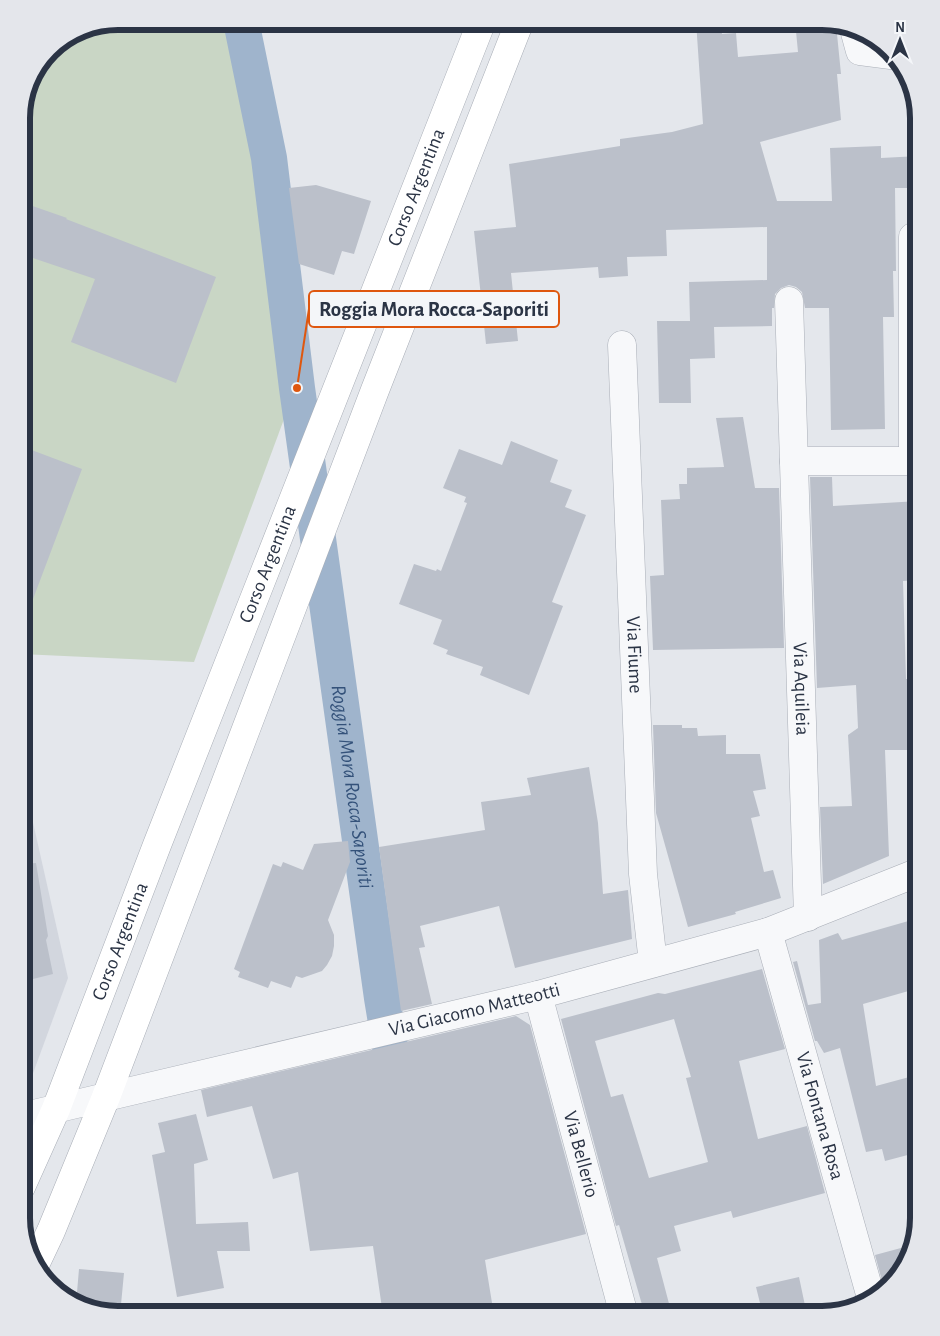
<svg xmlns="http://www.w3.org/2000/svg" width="940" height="1336" viewBox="0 0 940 1336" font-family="'Alegreya Sans',sans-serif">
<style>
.built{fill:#d2d6de}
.green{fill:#c9d6c5}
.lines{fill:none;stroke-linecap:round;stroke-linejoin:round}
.canal{stroke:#9fb4cc;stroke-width:36}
.building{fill:#bbc0ca;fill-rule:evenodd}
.street-casing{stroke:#a9aeb7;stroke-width:29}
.secondary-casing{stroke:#a9aeb7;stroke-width:29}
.street{stroke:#f7f8fa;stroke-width:28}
.secondary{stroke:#fff;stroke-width:28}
.labels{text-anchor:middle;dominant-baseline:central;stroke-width:4;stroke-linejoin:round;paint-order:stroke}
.street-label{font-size:20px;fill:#2b3445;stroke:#f4f6f9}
.water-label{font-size:21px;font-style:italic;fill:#34527a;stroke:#f4f6f9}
.rim{fill:none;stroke:#2b3445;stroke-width:6}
.leader{fill:none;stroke:#df570f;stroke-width:2}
.callout-dot{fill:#df570f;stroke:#f4f6f9;stroke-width:2}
.callout{fill:#f4f6f9;stroke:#df570f;stroke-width:2}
.callout-label{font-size:21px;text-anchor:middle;font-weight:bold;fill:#2b3445}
</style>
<rect width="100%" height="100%" fill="#e4e7ec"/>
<path class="built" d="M 21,769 L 68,978 L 28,1087 L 21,1089 Z"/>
<path class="green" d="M 118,21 L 230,21 L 259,157 L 287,411 L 194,662 L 21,654 L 21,111 L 31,75 L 54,45 Z"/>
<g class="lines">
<path class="canal" id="s1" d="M 241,21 L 269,158 L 297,388 L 382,998 L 398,1095"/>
</g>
<path class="building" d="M 696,21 L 720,21 L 722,34 L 736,33 L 738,57 L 798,52 L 795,21 L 828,21 L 836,24 L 841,74 L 837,74 L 841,120 L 760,142 L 777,201 L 832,201 L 830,148 L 881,146 L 881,158 L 919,156 L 919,188 L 895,188 L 896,271 L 893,271 L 894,317 L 883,317 L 885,429 L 831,430 L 829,308 L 805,308 L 802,292 L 796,287 L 789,285 L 781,288 L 775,294 L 774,308 L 772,308 L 772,326 L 714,327 L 715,358 L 690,359 L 691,403 L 659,403 L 657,321 L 690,321 L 689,282 L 767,280 L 767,227 L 666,230 L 667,256 L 627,257 L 628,276 L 599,278 L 598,267 L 511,273 L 518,341 L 486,344 L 474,231 L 516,227 L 509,164 L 620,146 L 620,139 L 672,132 L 703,124 Z
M 316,185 L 371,201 L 354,254 L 342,251 L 334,275 L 299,264 L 289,188 Z
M 21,202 L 67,218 L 66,219 L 216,277 L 176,383 L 71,342 L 95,279 L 21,254 Z
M 743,417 L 755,488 L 779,488 L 784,648 L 653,650 L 650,576 L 664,575 L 661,500 L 680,499 L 679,484 L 687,484 L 687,468 L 724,467 L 716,418 Z
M 511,441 L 558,460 L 550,482 L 572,490 L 565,507 L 586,515 L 552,602 L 563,606 L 529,695 L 480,675 L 483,667 L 446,654 L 448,650 L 433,644 L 442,620 L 399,604 L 414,564 L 436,571 L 437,569 L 441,571 L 467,503 L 464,502 L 466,497 L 443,488 L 459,449 L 502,465 Z
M 21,446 L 82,469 L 24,623 L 21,623 Z
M 810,477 L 832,477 L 833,506 L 919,501 L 919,580 L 903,581 L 906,679 L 919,679 L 919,750 L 885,750 L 889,856 L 823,884 L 820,807 L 852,806 L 848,735 L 858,728 L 856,685 L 817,688 Z
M 653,725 L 682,725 L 682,728 L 697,728 L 698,736 L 726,735 L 726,754 L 760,754 L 766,789 L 753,791 L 760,816 L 751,818 L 764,872 L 773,870 L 781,898 L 735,912 L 736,914 L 688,927 L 656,813 Z
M 589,767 L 598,823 L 603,894 L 628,890 L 632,939 L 515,968 L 499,906 L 420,926 L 425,947 L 419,948 L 432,1004 L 401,1011 L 379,847 L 485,830 L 481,802 L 531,795 L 527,778 Z
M 348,841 L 350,862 L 328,920 L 334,935 L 334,946 L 332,956 L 327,965 L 322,971 L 302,978 L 296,976 L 291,988 L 271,981 L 268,988 L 238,977 L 240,972 L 234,969 L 273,864 L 281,867 L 283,862 L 303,870 L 314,844 Z
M 36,863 L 48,936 L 46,940 L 53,974 L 21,982 L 21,864 Z
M 919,918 L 919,988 L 863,1004 L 876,1086 L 913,1076 L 919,1095 L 919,1152 L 885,1161 L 882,1149 L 866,1152 L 840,1048 L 824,1053 L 817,1041 L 815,1041 L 793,962 L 797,961 L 808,1005 L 821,1003 L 819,940 L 838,933 L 842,940 Z
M 762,969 L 785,1049 L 739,1061 L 758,1139 L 807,1126 L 825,1193 L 733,1218 L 731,1211 L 674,1226 L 681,1251 L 657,1258 L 672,1315 L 645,1315 L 619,1225 L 616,1226 L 561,1019 L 658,993 L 665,994 ZM 674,1019 L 691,1077 L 686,1078 L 708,1162 L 649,1178 L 623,1094 L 611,1097 L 595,1041 Z
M 516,1016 L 530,1025 L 586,1234 L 485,1260 L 494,1315 L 383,1315 L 373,1246 L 310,1251 L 298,1172 L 273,1179 L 252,1106 L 207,1117 L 201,1090 Z
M 196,1114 L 208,1160 L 194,1164 L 196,1224 L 248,1222 L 250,1251 L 217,1251 L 224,1288 L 177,1297 L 152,1155 L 165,1152 L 158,1123 Z
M 912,1245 L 906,1266 L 884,1288 L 875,1255 Z
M 79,1269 L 124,1273 L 120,1315 L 112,1315 L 76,1304 Z
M 799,1277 L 807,1315 L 763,1315 L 756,1287 Z"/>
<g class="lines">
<defs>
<g id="street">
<path d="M 854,29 L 860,51 L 891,55"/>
<path id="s2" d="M 789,301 L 808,917"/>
<path id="s3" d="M 622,345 L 643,874 L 653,963"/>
<path d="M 794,461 L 919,461"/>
<path d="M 913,461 L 913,237 L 919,237"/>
<path id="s4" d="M 768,932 L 872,1301"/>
<path id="s5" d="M 538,995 L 624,1315"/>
<path id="s6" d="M 21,1117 L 538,995 L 768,932 L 919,872"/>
</g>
<g id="secondary">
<path id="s7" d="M 21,1187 L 56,1109 L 157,845 L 482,21"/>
<path d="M 34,1267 L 51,1231 L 106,1097 L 375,390 L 520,21"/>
</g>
</defs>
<use href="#street" class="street-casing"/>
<use href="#secondary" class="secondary-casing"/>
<use href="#street" class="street"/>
<use href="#secondary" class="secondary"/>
</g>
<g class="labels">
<g class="street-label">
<text stroke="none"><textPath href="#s7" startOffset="1075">Corso Argentina</textPath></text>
<text stroke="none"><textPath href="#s7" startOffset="670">Corso Argentina</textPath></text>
<text stroke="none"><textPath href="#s3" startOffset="310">Via Fiume</textPath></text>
<text stroke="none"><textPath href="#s2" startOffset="388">Via Aquileia</textPath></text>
<text stroke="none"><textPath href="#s7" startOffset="265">Corso Argentina</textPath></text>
<text stroke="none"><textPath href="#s6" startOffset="466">Via Giacomo Matteotti</textPath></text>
<text stroke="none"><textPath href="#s4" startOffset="191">Via Fontana Rosa</textPath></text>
<text stroke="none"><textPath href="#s5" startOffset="165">Via Bellerio</textPath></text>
</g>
<g class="water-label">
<text stroke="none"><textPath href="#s1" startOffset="774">Roggia Mora Rocca-Saporiti</textPath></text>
</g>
</g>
<path d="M0 0H940V1336H0ZM118 30H822A88 88 0 0 1 910 118V1218A88 88 0 0 1 822 1306H118A88 88 0 0 1 30 1218V118A88 88 0 0 1 118 30Z" fill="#e4e6eb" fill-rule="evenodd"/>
<path class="rim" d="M118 30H822A88 88 0 0 1 910 118V1218A88 88 0 0 1 822 1306H118A88 88 0 0 1 30 1218V118A88 88 0 0 1 118 30Z"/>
<path class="leader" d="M297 388L309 309"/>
<circle class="callout-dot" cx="297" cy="388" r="5"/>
<rect class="callout" x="309" y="291" width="250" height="36" rx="5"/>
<g class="callout-label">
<text x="434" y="316">Roggia Mora Rocca-Saporiti</text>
</g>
<g transform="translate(900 40)" stroke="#f4f6f9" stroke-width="4" paint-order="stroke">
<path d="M0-4L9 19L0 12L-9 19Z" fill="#2b3445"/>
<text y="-8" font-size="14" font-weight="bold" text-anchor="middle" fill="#2b3445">N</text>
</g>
</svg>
